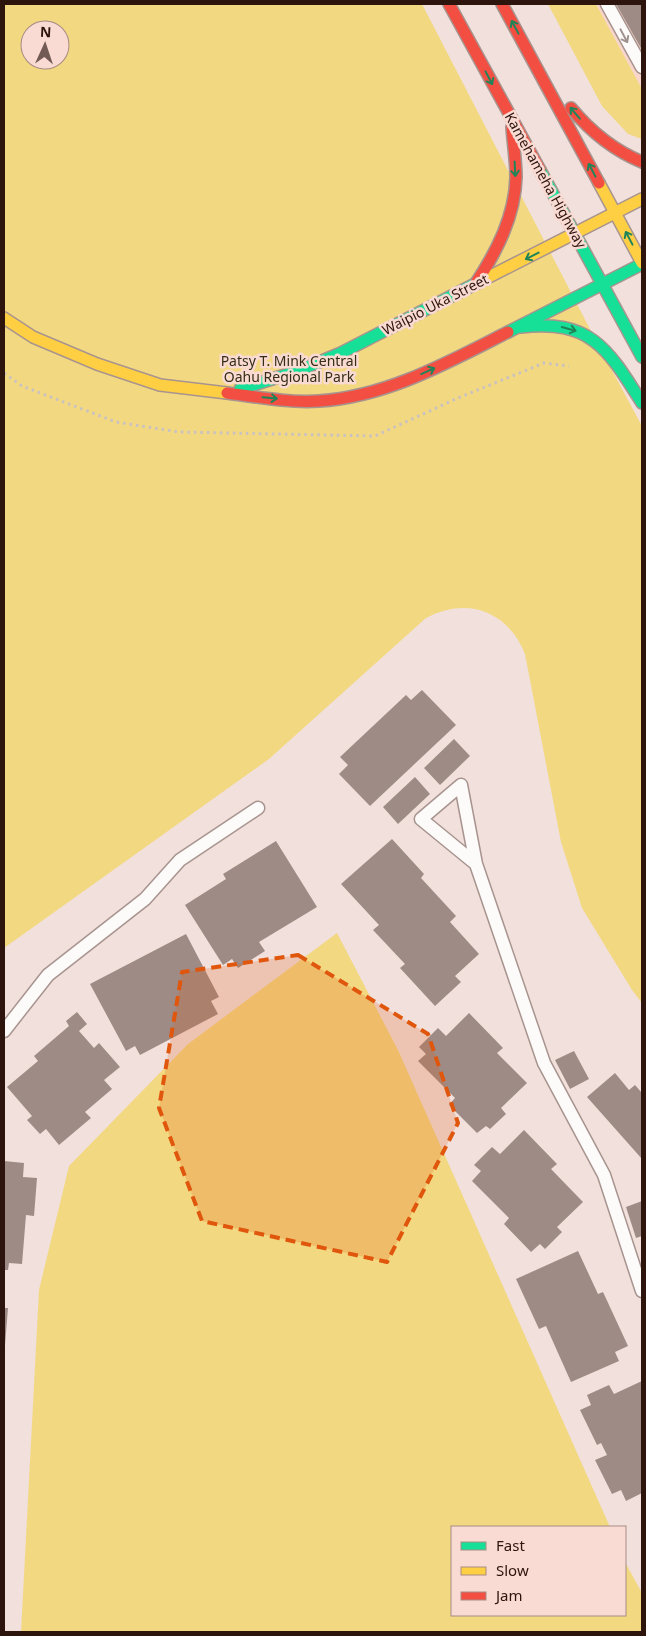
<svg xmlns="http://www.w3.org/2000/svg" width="646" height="1636" viewBox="0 0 646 1636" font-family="'Noto Sans',sans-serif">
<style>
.built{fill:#f9d6cc}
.green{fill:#f3d882;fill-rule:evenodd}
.building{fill:#9e8b86}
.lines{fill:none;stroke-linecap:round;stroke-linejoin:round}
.lane-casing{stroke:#a8948f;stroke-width:15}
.fast-casing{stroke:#a8948f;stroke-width:14}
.slow-casing{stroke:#a8948f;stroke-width:14}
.jam-casing{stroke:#a8948f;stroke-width:14}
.path{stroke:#c9c2c0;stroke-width:3;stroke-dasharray:2.5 4;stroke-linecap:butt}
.lane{stroke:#fdfafa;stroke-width:12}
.fast{stroke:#16e098;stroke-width:11}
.slow{stroke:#ffcf43;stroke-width:11}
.jam{stroke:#f24e42;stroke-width:11}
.oneway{stroke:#208459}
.oneway2{stroke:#9f928f}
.marked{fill:#df560c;fill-opacity:0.2;stroke:#df560c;stroke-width:4;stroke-dasharray:10 6;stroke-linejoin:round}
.labels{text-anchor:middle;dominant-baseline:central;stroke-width:5;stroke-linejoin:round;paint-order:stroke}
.street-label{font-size:14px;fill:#2d140d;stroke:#f9dbd3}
.park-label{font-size:14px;fill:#342e16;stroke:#f9dbd3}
</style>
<rect width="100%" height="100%" fill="#f1e0db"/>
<path class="built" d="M 596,4 L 642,4 L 642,89 Z"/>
<path class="green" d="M 4,4 L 422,4 L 593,335 L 642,426 L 642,1003 L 632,990 L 582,908 L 561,842 L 525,654 C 508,611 467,596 426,618 L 269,759 L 4,948 ZM 30,30 L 60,30 L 60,60 L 30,60 Z
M 548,4 L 596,4 L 642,89 L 642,139 L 628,134 L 602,106 Z
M 337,933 L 398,1050 L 610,1527 L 452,1527 L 452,1615 L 625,1615 L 625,1562 L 642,1593 L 642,1632 L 21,1632 L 39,1290 L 69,1166 L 188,1044 Z"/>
<path class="building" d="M 616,4 L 642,4 L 642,50 Z
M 422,690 L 456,725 L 370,806 L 339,774 L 348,765 L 340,757 L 406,695 L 411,700 Z
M 454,739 L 470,756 L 440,785 L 424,768 Z
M 415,777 L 430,794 L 398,824 L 383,807 Z
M 392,839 L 424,874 L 421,878 L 456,916 L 450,922 L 479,954 L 455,976 L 461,982 L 435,1006 L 400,968 L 405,964 L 373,930 L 379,925 L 341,884 Z
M 276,841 L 317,907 L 259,942 L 265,951 L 238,968 L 232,959 L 223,965 L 185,905 L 226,879 L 223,874 Z
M 186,934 L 219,997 L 211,1001 L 218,1014 L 140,1055 L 135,1046 L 126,1051 L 90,984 Z
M 77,1012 L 87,1024 L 79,1031 L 94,1048 L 99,1043 L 120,1067 L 104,1080 L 112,1089 L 85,1112 L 91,1118 L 59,1145 L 46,1129 L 40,1134 L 27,1120 L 32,1116 L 7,1087 L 38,1061 L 34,1056 L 69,1026 L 66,1021 Z
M 469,1013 L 503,1048 L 497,1053 L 527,1083 L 501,1108 L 506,1114 L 490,1129 L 486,1126 L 477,1133 L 449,1105 L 455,1098 L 418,1061 L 426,1054 L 419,1047 L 438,1028 L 446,1036 Z
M 574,1051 L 589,1079 L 570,1089 L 555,1060 Z
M 615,1073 L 629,1090 L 635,1085 L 642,1093 L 642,1159 L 587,1097 Z
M 524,1130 L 557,1164 L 551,1169 L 583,1202 L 557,1227 L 562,1232 L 545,1249 L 540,1244 L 531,1252 L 504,1224 L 509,1218 L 472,1181 L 481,1171 L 474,1165 L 492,1147 L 500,1154 Z
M 4,1161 L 24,1163 L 23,1177 L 37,1178 L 34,1216 L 26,1215 L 22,1264 L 9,1263 L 8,1270 L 4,1270 Z
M 642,1201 L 642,1236 L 636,1238 L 626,1207 Z
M 578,1251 L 598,1294 L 603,1292 L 628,1346 L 615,1352 L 619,1361 L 571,1382 L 546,1326 L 539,1329 L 516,1279 Z
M 4,1308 L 8,1308 L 5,1345 L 4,1345 Z
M 642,1381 L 642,1493 L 626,1501 L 621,1490 L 612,1494 L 595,1460 L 607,1455 L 601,1443 L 597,1445 L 580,1410 L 591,1405 L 587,1395 L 609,1385 L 614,1394 Z"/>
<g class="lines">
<defs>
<path id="lane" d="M 607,4 L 642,67
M 476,864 L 421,819 L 461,785 L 476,864 L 544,1063 L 604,1175 L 642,1291
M 4,1031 L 48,975 L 145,899 L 180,860 L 258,808"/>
<path id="fast" d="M 540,170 L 642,357
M 521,327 C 591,319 608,349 642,403
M 508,332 L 642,264
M 240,389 L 295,372 L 341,353 L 477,283"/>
<path id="slow" d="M 599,183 L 642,263
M 477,283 L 642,199
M 4,318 L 33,337 L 97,364 L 160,385 L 227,393"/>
<path id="jam" d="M 449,4 L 540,170
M 502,4 L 599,183
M 571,108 C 591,132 613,150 642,162
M 476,283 C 497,251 515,216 516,177 C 516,160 513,143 512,127
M 227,393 C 257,397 289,403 319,401 C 386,397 449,362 508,332"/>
</defs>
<use href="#lane" class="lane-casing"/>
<use href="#fast" class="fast-casing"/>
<use href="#slow" class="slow-casing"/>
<use href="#jam" class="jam-casing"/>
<path class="path" d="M 4,373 L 22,386 L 116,422 L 179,432 L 375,436 L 458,398 L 544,363 L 569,366"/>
<use href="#lane" class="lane"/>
<use href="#fast" class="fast"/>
<use href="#slow" class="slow"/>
<use href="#jam" class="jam"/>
</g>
<defs><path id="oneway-shaft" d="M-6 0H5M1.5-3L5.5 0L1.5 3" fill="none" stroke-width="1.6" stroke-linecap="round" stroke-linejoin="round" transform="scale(1.25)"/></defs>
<g class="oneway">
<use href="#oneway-shaft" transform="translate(515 27) rotate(-118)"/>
<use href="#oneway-shaft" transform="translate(489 78) rotate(62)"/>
<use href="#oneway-shaft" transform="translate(575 113) rotate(-131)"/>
<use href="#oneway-shaft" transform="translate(515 169) rotate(87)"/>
<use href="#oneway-shaft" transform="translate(592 170) rotate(-118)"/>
<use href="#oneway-shaft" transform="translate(629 238) rotate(-118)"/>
<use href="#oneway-shaft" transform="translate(532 256) rotate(153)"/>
<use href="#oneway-shaft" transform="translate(569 329) rotate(16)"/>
<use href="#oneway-shaft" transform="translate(428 371) rotate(-24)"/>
<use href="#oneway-shaft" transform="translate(270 398) rotate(5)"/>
</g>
<use class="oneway2" href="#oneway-shaft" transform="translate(624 36) rotate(62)"/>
<path class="marked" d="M 298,955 L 428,1034 L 458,1123 L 387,1262 L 202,1221 L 159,1108 L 182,972 Z"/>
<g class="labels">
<g class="street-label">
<text transform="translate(546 180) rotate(61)">Kamehameha Highway</text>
<text transform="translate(435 304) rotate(-27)">Waipio Uka Street</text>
</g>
<g class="park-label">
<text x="289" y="360">Patsy T. Mink Central<tspan x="289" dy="16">Oahu Regional Park</tspan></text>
</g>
</g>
<rect width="646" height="1636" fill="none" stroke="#2d140d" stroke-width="10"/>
<rect x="451" y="1526" width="175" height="90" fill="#f9dbd3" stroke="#a78b84"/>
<rect x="461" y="1542" width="25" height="8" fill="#16e098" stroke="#a78b84"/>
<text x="496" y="1551" font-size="15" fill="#2d140d">Fast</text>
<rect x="461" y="1567" width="25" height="8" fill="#ffcf43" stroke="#a78b84"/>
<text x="496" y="1576" font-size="15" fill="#2d140d">Slow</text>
<rect x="461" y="1592" width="25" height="8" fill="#f24e42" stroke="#a78b84"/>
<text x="496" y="1601" font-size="15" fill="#2d140d">Jam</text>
<g transform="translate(45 45) rotate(3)"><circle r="24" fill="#f9dbd3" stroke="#a78b84"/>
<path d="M0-4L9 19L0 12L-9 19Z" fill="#725b55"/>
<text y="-8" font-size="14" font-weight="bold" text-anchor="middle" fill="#2d140d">N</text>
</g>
</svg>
